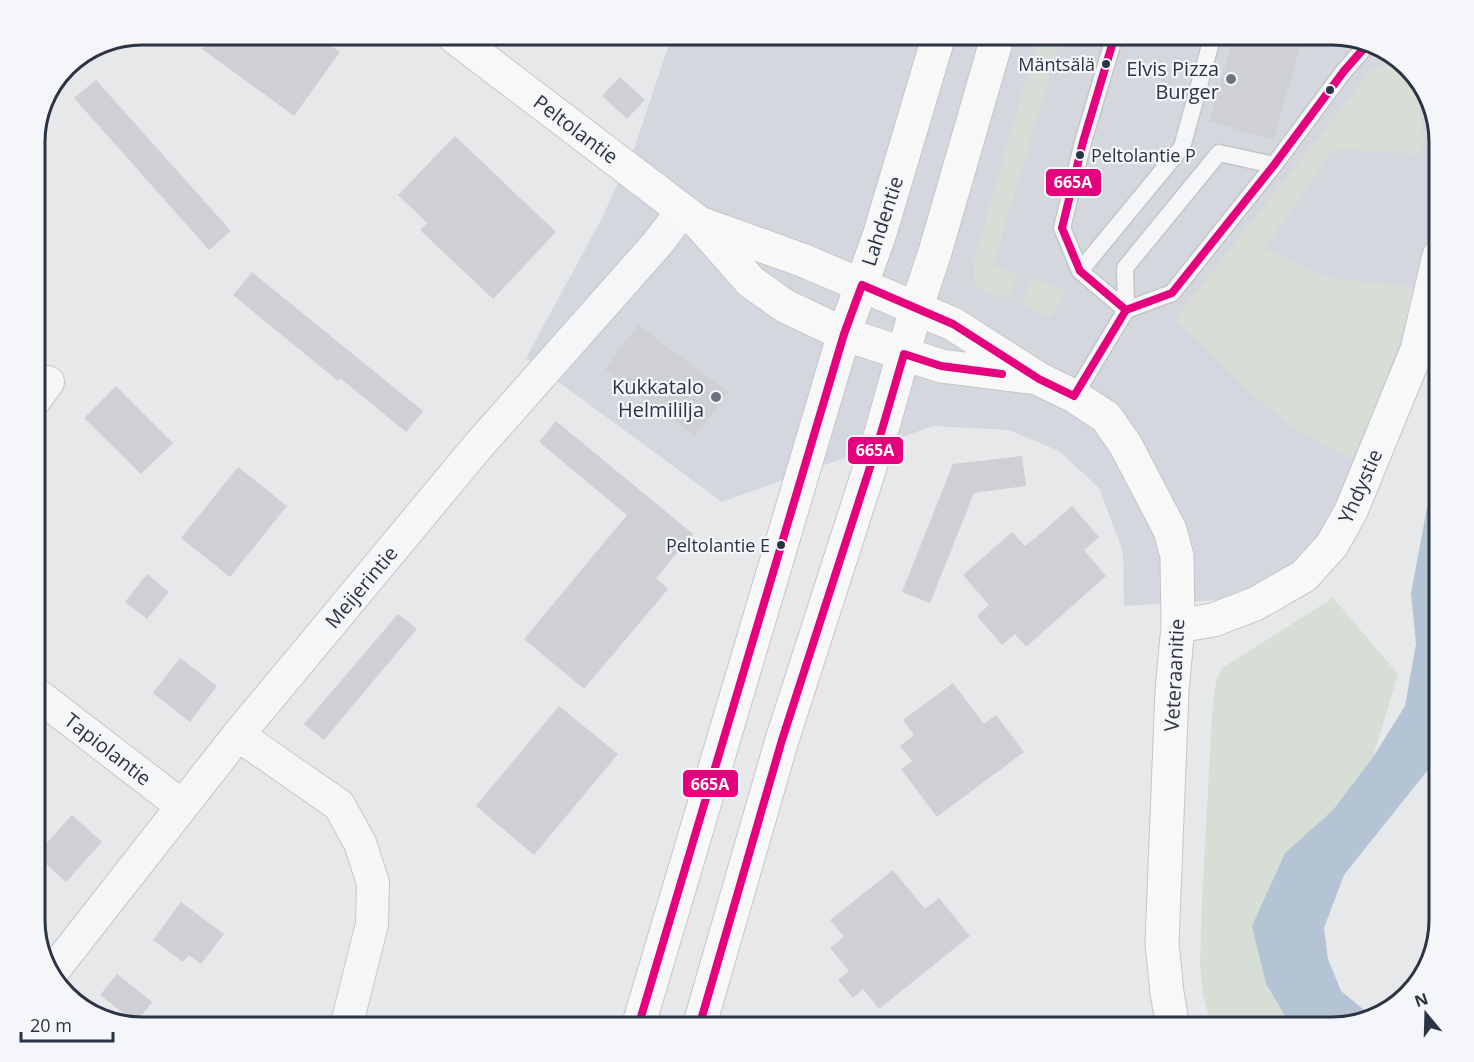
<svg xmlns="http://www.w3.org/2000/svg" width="1474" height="1062" viewBox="0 0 1474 1062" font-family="'Open Sans',sans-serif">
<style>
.built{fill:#d4d7dd}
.green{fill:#d6ded6}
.water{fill:#b4c4d5}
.building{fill:#ced0d3}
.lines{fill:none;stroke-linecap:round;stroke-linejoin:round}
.lane-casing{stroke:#c4c6c8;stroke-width:19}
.street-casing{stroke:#c4c6c8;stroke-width:34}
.secondary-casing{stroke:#c4c6c8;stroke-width:35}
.lane{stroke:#f5f6f7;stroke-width:16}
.street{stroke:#f5f6f7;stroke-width:32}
.secondary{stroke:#f8f8f8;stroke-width:33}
.bus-1-casing{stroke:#f4f6f9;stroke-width:12}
.bus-1{stroke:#e5007d;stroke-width:8}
.bus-dot{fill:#2b3445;stroke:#f4f6f9;stroke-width:2}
.poi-dot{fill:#6c737f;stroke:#f4f6f9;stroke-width:2}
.labels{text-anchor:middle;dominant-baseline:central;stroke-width:4.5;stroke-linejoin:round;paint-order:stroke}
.bus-label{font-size:18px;fill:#2b3445;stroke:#f4f6f9;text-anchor:end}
.poi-label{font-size:20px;fill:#2b3445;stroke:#f4f6f9;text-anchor:end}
.street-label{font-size:20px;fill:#2b3445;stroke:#f4f6f9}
.rim{fill:none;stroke:#2b3445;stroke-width:3}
.line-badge{stroke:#f4f6f9;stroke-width:2}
.badge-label{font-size:16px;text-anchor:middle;font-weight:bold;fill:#fff}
</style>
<rect width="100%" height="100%" fill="#e6e8ea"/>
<path class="built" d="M 672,35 L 1332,35 L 1397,57 L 1428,94 L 1439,142 L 1439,338 L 1307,565 L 1234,599 L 1124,606 L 1123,552 L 1099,488 L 1059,451 L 1009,430 L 933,426 L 722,502 L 526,358 L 602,218 L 635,146 Z"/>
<path class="green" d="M 1039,35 L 1062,35 L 993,266 L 1017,275 L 1009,298 L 989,294 L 974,283 L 973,264 Z
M 1397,60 L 1417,93 L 1425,146 L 1417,154 L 1334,149 L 1265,248 L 1326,277 L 1417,288 L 1378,401 L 1351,459 L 1291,426 L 1246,389 L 1175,319 L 1372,69 Z
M 1032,278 L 1067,292 L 1050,318 L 1021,304 Z
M 1333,598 L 1398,674 L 1373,757 L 1333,810 L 1285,853 L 1266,984 L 1292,1027 L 1212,1027 L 1203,995 L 1200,964 L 1202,902 L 1212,716 L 1216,681 L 1222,668 Z"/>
<path class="water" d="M 1439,489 L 1439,756 L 1344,875 L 1324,928 L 1328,959 L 1341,991 L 1369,1014 L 1376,1017 L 1332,1027 L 1292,1027 L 1266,984 L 1252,926 L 1285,853 L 1333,810 L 1373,757 L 1405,706 L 1416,644 L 1411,593 L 1427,508 Z"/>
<path class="building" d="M 213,34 L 315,34 L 340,52 L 294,116 L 202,49 Z
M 1235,34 L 1304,34 L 1273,140 L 1209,121 Z
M 620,77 L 645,100 L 627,119 L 602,96 Z
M 96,80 L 231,231 L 209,250 L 74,98 Z
M 455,136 L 556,232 L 493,299 L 420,230 L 427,223 L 398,195 Z
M 252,272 L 423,411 L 406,432 L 340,378 L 338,381 L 233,295 Z
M 638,325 L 728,392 L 695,436 L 605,369 Z
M 116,386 L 173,443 L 141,474 L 84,418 Z
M 556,421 L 693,534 L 656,578 L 668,589 L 584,689 L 524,639 L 627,515 L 539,442 Z
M 1022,456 L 1026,486 L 974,493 L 930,603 L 902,592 L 953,464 Z
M 238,467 L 287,506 L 230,577 L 181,538 Z
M 1072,506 L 1099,537 L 1084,550 L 1106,576 L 1026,647 L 1015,634 L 1002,645 L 977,616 L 989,605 L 963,575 L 1012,532 L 1025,546 L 1033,539 L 1033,540 Z
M 147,574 L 169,592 L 147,619 L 125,602 Z
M 398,614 L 417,629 L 324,740 L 304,724 Z
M 180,658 L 217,686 L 190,722 L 153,693 Z
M 953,683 L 984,724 L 996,715 L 1024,752 L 937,817 L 901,769 L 912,761 L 900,746 L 914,735 L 903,720 Z
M 559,706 L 618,754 L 534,855 L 476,806 Z
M 72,815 L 102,842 L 66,882 L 36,855 Z
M 893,870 L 925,909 L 939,898 L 970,936 L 879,1009 L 863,989 L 853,998 L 838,980 L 849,971 L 830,948 L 844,937 L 830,920 Z
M 181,902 L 224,934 L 201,964 L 189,955 L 183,962 L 153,940 Z
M 117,974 L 152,1002 L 136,1023 L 100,995 Z"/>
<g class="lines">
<defs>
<path id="lane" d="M 1115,35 L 1083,142 L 1062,228 L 1080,271 L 1126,310
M 1080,271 L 1182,147 L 1213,35
M 1126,310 L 1172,293 L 1274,165 L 1344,71 L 1366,46
M 1074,396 L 1126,310 L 1125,268 L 1219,153 L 1274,165"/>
<path id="street" d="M 35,400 L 48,382
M 35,693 L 182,806
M 238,735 L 339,805 L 360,843 L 373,883 L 372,924 L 346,1027
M 50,975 L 238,735 L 479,445 L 657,244 L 683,210"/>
<path id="secondary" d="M 452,35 L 699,223 L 751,282 L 785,306 L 844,334 L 941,366 L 1029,377
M 699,223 L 802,260 L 953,324 L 1039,379 L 1074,396 L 1106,417 L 1125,444 L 1170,530 L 1177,556 L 1178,626 L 1172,691 L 1162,943 L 1167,993 L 1173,1027
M 1178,626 L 1213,620 L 1255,604 L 1304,576 L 1332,545 L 1351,511 L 1417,350 L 1439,256
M 638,1027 L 844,334 L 880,233 L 939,35
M 699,1027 L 782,740 L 881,433 L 916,309 L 935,252 L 998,35"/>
</defs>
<use href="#lane" class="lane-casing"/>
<use href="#street" class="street-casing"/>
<use href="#secondary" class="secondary-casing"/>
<use href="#lane" class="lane"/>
<use href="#street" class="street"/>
<use href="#secondary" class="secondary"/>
<defs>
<path id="bus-1" d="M 1115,35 L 1083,142 L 1062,228 L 1080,271 L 1126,310
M 1074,396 L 1126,310 L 1172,293 L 1274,165 L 1344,71 L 1366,46
M 638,1027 L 844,334 L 862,285 L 953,324 L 1039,379 L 1074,396
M 699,1027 L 782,740 L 881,433 L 904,354 L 941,366 L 1002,374"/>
</defs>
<use href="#bus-1" class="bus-1-casing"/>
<use href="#bus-1" class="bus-1"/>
</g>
<g class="bus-dot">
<circle cx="1106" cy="64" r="5"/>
<circle cx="1330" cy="90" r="5"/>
<circle cx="1080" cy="155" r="5"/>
<circle cx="781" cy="545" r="5"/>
</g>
<g class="poi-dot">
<circle cx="1231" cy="79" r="6"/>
<circle cx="716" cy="397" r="6"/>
</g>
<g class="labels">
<g class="bus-label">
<text x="1095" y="64">Mäntsälä</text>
<text x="1091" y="155" text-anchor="start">Peltolantie P</text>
<text x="770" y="545">Peltolantie E</text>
</g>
<g class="poi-label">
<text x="1219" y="68">Elvis Pizza<tspan x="1219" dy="23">Burger</tspan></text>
<text x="704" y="386">Kukkatalo<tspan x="704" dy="23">Helmililja</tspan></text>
</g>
<g class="street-label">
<text transform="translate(576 129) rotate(37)">Peltolantie</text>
<text transform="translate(882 221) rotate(-72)">Lahdentie</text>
<text transform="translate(1360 486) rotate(-66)">Yhdystie</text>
<text transform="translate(361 587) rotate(-50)">Meijerintie</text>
<text transform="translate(1174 675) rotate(-87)">Veteraanitie</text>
<text transform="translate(108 749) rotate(38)">Tapiolantie</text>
</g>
</g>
<path d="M0 0H1474V1062H0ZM142 45H1332A97 97 0 0 1 1429 142V920A97 97 0 0 1 1332 1017H142A97 97 0 0 1 45 920V142A97 97 0 0 1 142 45Z" fill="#f4f6f9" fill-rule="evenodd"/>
<path class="rim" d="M142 45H1332A97 97 0 0 1 1429 142V920A97 97 0 0 1 1332 1017H142A97 97 0 0 1 45 920V142A97 97 0 0 1 142 45Z"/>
<g class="line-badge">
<rect x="1045" y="168" width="57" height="29" rx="6" fill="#e5007d"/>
<rect x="847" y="436" width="57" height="29" rx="6" fill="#e5007d"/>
<rect x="682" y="769" width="57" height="29" rx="6" fill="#e5007d"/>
</g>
<g class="badge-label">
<text x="1073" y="188">665A</text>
<text x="875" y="456">665A</text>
<text x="710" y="790">665A</text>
</g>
<g transform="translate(1426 1014) rotate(341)" stroke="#f4f6f9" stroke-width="4.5" paint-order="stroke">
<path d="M0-4.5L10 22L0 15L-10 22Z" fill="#2b3445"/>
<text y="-9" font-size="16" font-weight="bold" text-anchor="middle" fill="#2b3445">N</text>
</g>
<path d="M21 1032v9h92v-9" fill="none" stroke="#2b3445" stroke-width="3"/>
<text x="30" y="1032" font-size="18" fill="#2b3445" stroke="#f4f6f9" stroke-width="4.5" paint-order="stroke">20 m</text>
</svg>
